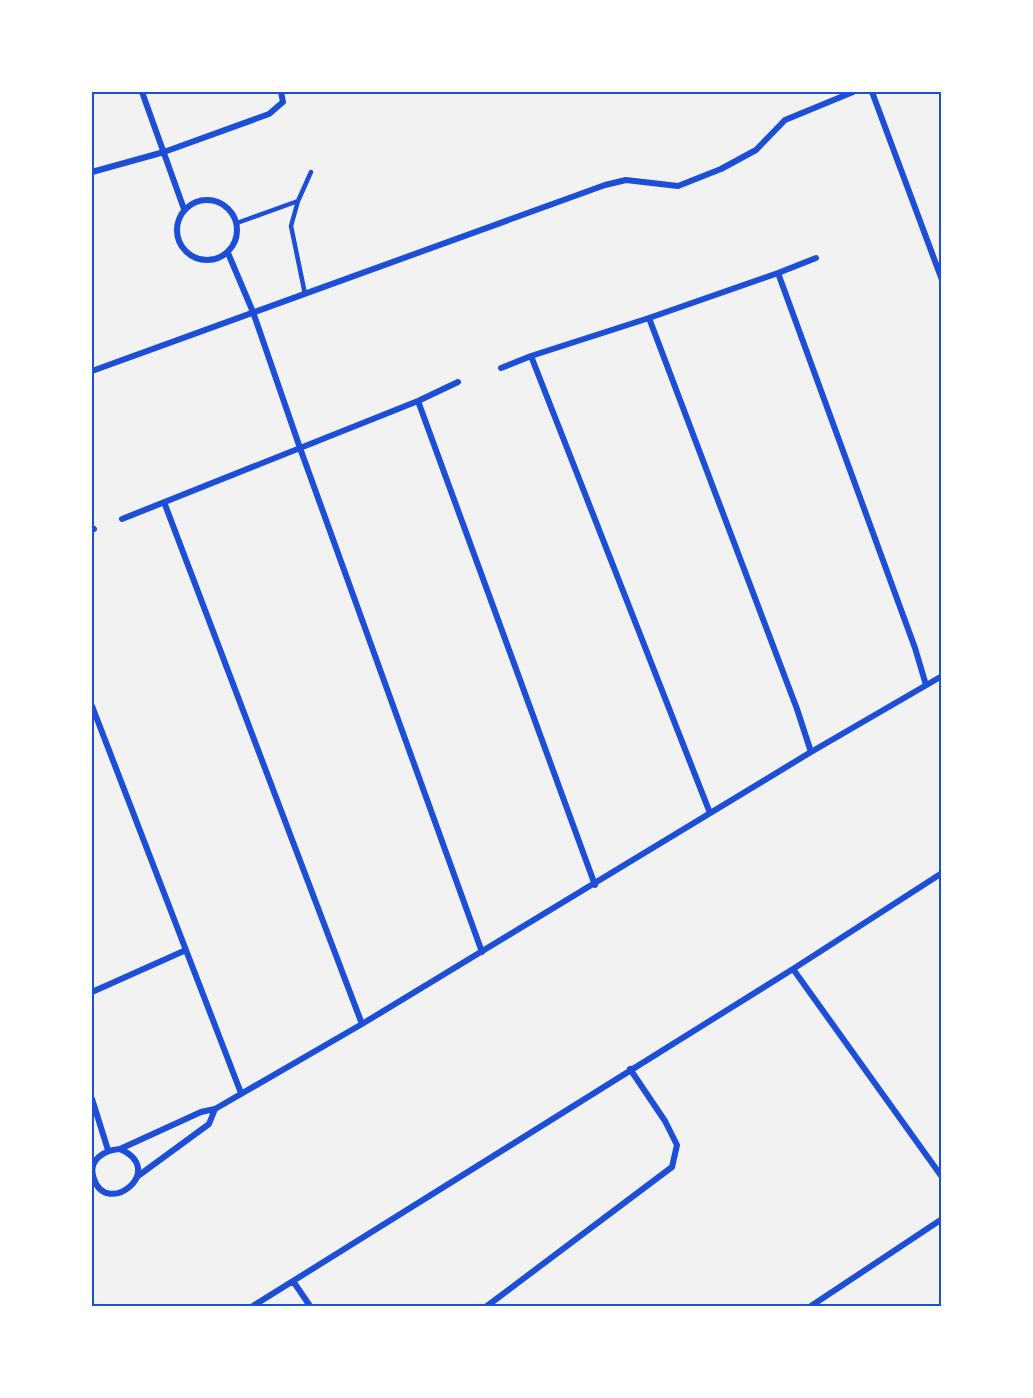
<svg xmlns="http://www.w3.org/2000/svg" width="1033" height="1398" viewBox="0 0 1033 1398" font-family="Ubuntu,sans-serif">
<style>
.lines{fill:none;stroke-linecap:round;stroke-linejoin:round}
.service{stroke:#1d4ed8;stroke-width:4.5}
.minor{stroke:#1d4ed8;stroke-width:6}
.neatline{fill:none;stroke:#1d4ed8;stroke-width:2}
</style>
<rect width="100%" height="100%" fill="#f2f2f2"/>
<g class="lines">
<path class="service" d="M 237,223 L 298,201
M 305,294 L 291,226 L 298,201 L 311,172"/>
<path class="minor" d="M 142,92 L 184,209
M 872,92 L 942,280
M 92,172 L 164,152 L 269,114 L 283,102 L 281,92
M177 230a30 30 0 1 1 60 0a30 30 0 1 1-60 0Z
M 228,253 L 253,312 L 300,448 L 482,952
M 778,273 L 816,258
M 649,318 L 797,709 L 811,752
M 531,356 L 710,813
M 501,368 L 531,356 L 649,318 L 778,273 L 915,648 L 926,685
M 92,371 L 605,185 L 626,180 L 678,186 L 721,169 L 756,150 L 785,120 L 853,92
M 418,401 L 595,885
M 164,502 L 362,1024
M 122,519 L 418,401 L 458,382
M 92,530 L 94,529
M 92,706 L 241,1093
M 793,969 L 942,1177
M 92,992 L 186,950
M 92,1099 L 108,1150
M 120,1149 C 168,1170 107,1218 94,1179 C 87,1160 104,1150 120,1149 L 201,1112 L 215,1109 L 362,1024 L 811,752 L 942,676
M 138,1176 L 209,1124 L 215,1109
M 293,1281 L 310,1306
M 253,1306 L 793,969 L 942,873
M 487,1306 L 672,1167 L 677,1145 L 665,1121 L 630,1069
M 811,1306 L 942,1219"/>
</g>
<rect width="1033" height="1398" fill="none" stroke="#ffffff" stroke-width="186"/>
<rect x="93" y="93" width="847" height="1212" class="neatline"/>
</svg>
